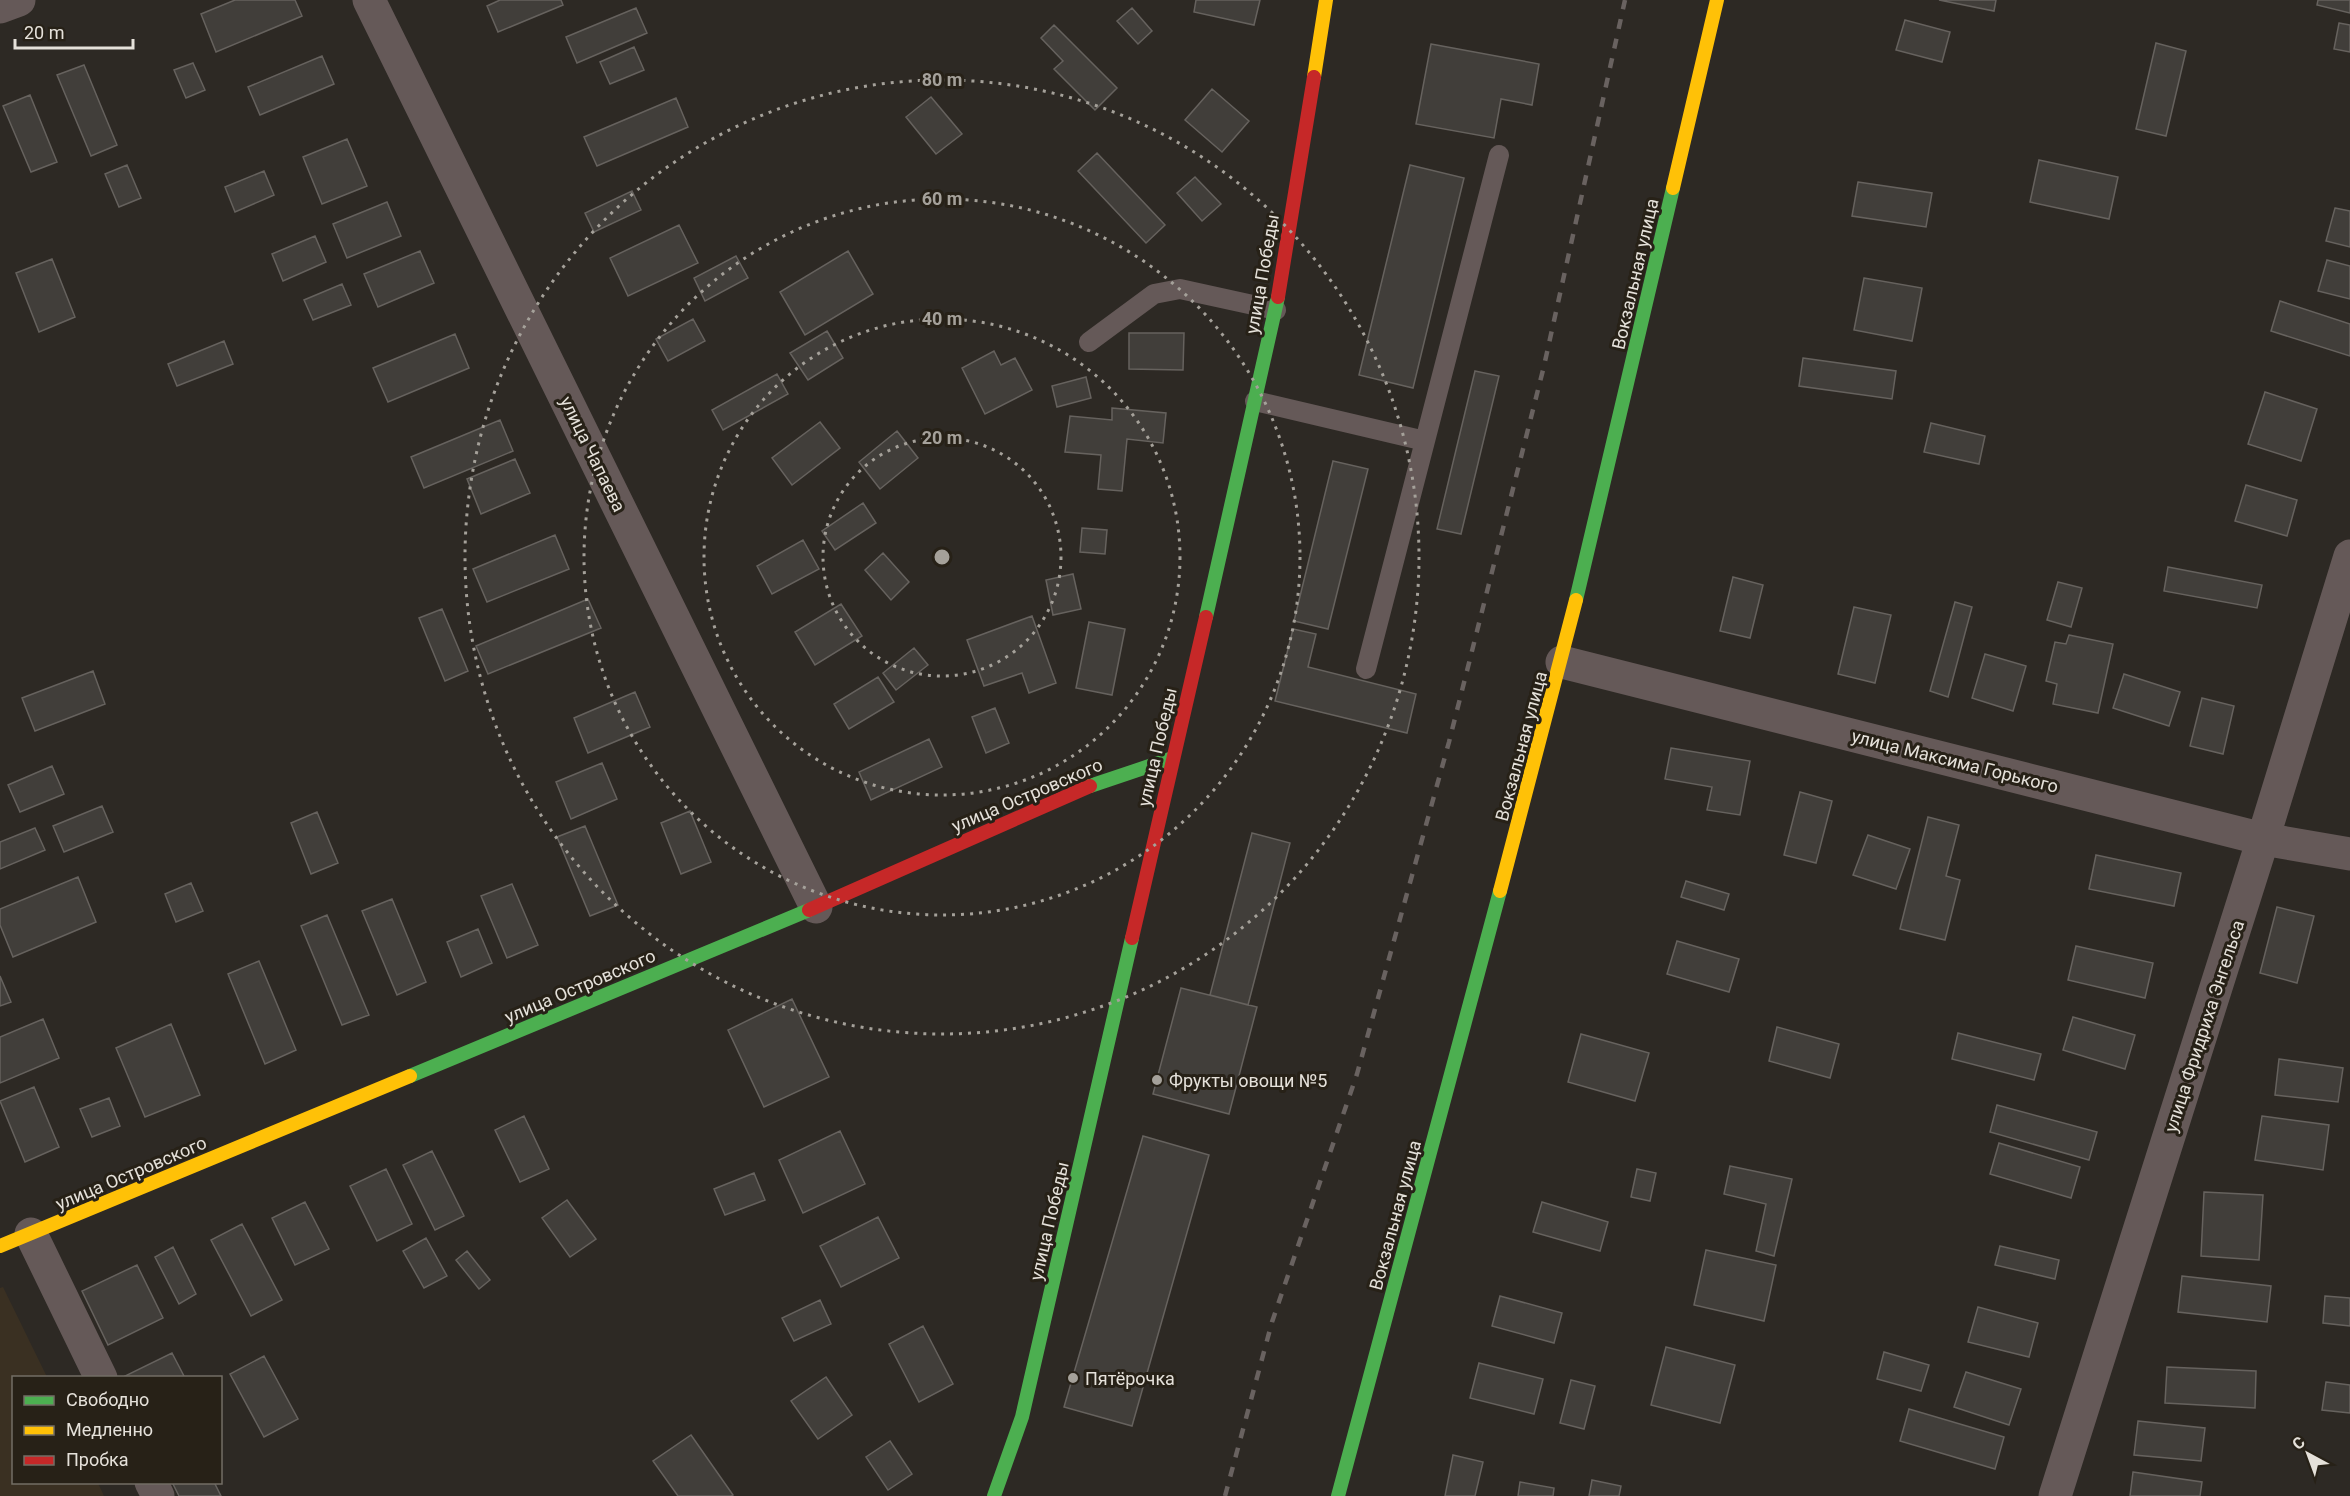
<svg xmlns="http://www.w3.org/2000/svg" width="2350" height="1496" viewBox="0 0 2350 1496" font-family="Roboto,sans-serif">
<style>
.education{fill:#3a3022}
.building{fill:#413e3a;stroke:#66625e;stroke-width:1.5}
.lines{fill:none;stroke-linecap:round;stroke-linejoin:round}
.lane{stroke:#655958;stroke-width:20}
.street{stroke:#655958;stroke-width:33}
.fast{stroke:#4caf50;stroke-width:14}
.slow{stroke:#ffc107;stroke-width:14}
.jam{stroke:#c62828;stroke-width:14}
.rail{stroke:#696260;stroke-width:4.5;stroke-dasharray:10 10;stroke-linecap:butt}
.ring{fill:none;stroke:#a5a19a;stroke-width:3;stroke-dasharray:3 6}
.poi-dot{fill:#a5a19a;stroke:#272117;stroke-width:2}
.labels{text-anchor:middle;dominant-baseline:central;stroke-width:6;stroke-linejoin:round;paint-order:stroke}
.street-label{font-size:18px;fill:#e5e1da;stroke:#272117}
.poi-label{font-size:18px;fill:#e5e1da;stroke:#272117;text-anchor:start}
.centre{fill:#a5a19a;stroke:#272117;stroke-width:3}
.ring-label{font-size:18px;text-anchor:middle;font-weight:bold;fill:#a5a19a;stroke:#272117;stroke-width:6;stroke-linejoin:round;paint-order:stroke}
</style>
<rect width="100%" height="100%" fill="#2d2924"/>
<path class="education" d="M 3,1287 L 47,1377 L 14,1378 L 14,1482 L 98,1483 L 104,1496 L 0,1496 L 0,1288 Z"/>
<path class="building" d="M 235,0 L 295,0 L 302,16 L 216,52 L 201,14 Z
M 500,0 L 561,0 L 563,5 L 498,32 L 487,6 Z
M 1196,0 L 1260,0 L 1254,25 L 1194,12 Z
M 1939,0 L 1996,0 L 1994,11 Z
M 2318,0 L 2350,0 L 2350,13 L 2317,5 Z
M 636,8 L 647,33 L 577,63 L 566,37 Z
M 1132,8 L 1152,31 L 1138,44 L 1117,21 Z
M 1905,20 L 1950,32 L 1942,62 L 1896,50 Z
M 2339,23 L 2350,25 L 2350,52 L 2334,49 Z
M 1054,25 L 1117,88 L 1095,110 L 1054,69 L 1063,61 L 1041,38 Z
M 2156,43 L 2186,51 L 2166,136 L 2136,129 Z
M 1431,44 L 1539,64 L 1532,105 L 1501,99 L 1494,138 L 1416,124 Z
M 634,47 L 644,70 L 610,84 L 600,62 Z
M 322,56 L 334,84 L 260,115 L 248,87 Z
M 193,63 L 205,90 L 186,98 L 174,70 Z
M 84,65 L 117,145 L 91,156 L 57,75 Z
M 1212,89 L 1249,121 L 1222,152 L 1185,120 Z
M 30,95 L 57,162 L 31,172 L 3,106 Z
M 931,97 L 962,134 L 936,154 L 906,117 Z
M 676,98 L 688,127 L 597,166 L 584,137 Z
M 347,139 L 367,186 L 322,204 L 303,157 Z
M 1097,153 L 1165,225 L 1146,243 L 1078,171 Z
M 2039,160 L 2118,177 L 2109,219 L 2030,202 Z
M 127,165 L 141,198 L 119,207 L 105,174 Z
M 1410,165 L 1464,178 L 1413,388 L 1359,375 Z
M 264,171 L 274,195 L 235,212 L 225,187 Z
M 1195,177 L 1221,204 L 1202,221 L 1177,193 Z
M 1858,182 L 1932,193 L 1926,227 L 1852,216 Z
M 632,191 L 641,210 L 594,232 L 585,213 Z
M 387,202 L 401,236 L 347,258 L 333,224 Z
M 2335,208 L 2350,211 L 2350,247 L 2326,241 Z
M 679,225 L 698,263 L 628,296 L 610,258 Z
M 315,236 L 326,262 L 283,281 L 272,254 Z
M 420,251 L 434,283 L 378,307 L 364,274 Z
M 848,251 L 873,294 L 805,335 L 780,292 Z
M 736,256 L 748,278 L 705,301 L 694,278 Z
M 52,259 L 75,317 L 39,332 L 16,273 Z
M 2327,260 L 2350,266 L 2350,299 L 2318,291 Z
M 1864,278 L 1922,288 L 1912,341 L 1854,330 Z
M 342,284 L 351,305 L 313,320 L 304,300 Z
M 2280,301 L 2350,324 L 2350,356 L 2271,331 Z
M 693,319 L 705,341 L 668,361 L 656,339 Z
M 827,331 L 843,358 L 808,380 L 790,353 Z
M 1129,333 L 1184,333 L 1183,370 L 1129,369 Z
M 455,334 L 469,368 L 388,402 L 373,368 Z
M 224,341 L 233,364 L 177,386 L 168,364 Z
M 994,351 L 1001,365 L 1015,358 L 1032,390 L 985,414 L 962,368 Z
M 1803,358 L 1896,371 L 1892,399 L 1799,386 Z
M 1475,371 L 1499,376 L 1461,534 L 1437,529 Z
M 777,374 L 788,394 L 723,430 L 712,410 Z
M 1086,377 L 1091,398 L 1057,407 L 1052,386 Z
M 2265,392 L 2317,409 L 2301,461 L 2248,444 Z
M 1112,408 L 1166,413 L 1163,443 L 1127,439 L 1122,491 L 1098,489 L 1101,455 L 1065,452 L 1070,416 L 1112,420 Z
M 500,420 L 513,451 L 424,488 L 411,457 Z
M 820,422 L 840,448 L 792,485 L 772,458 Z
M 1931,423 L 1985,436 L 1979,464 L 1924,452 Z
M 897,431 L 918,458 L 880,489 L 859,462 Z
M 515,459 L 530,493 L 481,514 L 467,479 Z
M 1333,461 L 1368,469 L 1328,629 L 1294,621 Z
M 2246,485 L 2297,500 L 2287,536 L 2235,521 Z
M 863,503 L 876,523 L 835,550 L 822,531 Z
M 1082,528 L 1107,530 L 1105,554 L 1080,552 Z
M 555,535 L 569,569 L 487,602 L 473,569 Z
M 803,540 L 819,569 L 772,594 L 757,566 Z
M 883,553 L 909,582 L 891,600 L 865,570 Z
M 2168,567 L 2262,585 L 2257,608 L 2164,591 Z
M 1073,574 L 1081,609 L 1053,615 L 1046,580 Z
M 1733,577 L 1763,585 L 1750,638 L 1720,631 Z
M 2058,582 L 2082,588 L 2071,627 L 2047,620 Z
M 588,599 L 601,628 L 488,674 L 476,646 Z
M 1955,602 L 1972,607 L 1948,697 L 1930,691 Z
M 841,604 L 862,636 L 815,665 L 795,632 Z
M 1854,607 L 1891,615 L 1875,683 L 1838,674 Z
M 442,609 L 468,671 L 445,681 L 419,618 Z
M 1032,616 L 1056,683 L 1029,693 L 1022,673 L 984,686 L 967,640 Z
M 1089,622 L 1125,629 L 1112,695 L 1076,688 Z
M 1293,629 L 1316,634 L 1308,667 L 1416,694 L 1407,733 L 1275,701 Z
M 2069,635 L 2113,644 L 2098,713 L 2053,704 L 2057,684 L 2046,681 L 2055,642 L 2066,644 Z
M 914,648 L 928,665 L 896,690 L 883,673 Z
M 1985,654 L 2026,666 L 2013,711 L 1972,698 Z
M 93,671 L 105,704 L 35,731 L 22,698 Z
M 2124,674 L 2180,692 L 2169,726 L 2113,708 Z
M 878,677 L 894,702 L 849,729 L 834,704 Z
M 635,692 L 650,727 L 588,753 L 574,718 Z
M 2202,698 L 2234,706 L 2223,754 L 2190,746 Z
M 995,708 L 1009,743 L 986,753 L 972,717 Z
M 929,739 L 942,767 L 871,800 L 859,772 Z
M 1671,748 L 1750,761 L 1740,815 L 1707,810 L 1712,787 L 1665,779 Z
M 602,763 L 617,799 L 571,819 L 556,782 Z
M 52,766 L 64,794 L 20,812 L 8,785 Z
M 1800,792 L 1832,801 L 1816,863 L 1784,855 Z
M 102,806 L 113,832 L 64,852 L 53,826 Z
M 690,811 L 711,862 L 681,874 L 661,823 Z
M 317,812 L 338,863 L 311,874 L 291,823 Z
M 1928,817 L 1959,825 L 1946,876 L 1960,880 L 1945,940 L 1900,929 Z
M 585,826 L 618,905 L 590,916 L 557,837 Z
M 35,828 L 45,850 L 0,869 L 0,842 Z
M 1252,833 L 1290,843 L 1248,1005 L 1210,995 Z
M 1868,835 L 1910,849 L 1896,889 L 1853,875 Z
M 2096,855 L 2181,873 L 2174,906 L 2089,889 Z
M 78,877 L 96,922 L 13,957 L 0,925 L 0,909 Z
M 1686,881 L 1729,894 L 1724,910 L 1681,897 Z
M 191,883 L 203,911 L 176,922 L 165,894 Z
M 512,884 L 538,945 L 507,958 L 481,896 Z
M 392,899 L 426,982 L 397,995 L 362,911 Z
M 2277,907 L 2314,916 L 2297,983 L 2260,973 Z
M 327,915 L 369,1015 L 342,1025 L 301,926 Z
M 478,929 L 492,963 L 461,977 L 447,942 Z
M 1677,941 L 1739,959 L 1729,992 L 1667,974 Z
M 2076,946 L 2153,963 L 2145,998 L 2068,980 Z
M 259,961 L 296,1050 L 265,1064 L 228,974 Z
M 0,976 L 11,1002 L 0,1006 Z
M 1181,988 L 1257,1007 L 1229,1114 L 1153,1094 Z
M 792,999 L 829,1077 L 764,1107 L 728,1030 Z
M 2073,1017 L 2135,1035 L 2125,1069 L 2063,1050 Z
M 43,1019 L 59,1058 L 0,1083 L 0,1037 Z
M 171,1024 L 200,1095 L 145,1117 L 116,1048 Z
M 1777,1027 L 1839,1044 L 1830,1078 L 1769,1061 Z
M 1958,1033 L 2041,1054 L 2034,1080 L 1952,1059 Z
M 1581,1034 L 1649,1053 L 1635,1101 L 1568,1082 Z
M 2279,1059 L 2343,1068 L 2338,1102 L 2275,1095 Z
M 34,1087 L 59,1147 L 25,1162 L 0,1101 Z
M 109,1098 L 120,1126 L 92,1137 L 80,1109 Z
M 1997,1105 L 2097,1132 L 2089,1160 L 1990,1132 Z
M 524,1116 L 549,1169 L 520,1182 L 495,1130 Z
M 2262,1116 L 2329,1125 L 2323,1170 L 2255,1160 Z
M 840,1131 L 865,1184 L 803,1213 L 779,1160 Z
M 1143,1136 L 1209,1155 L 1132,1426 L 1064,1407 Z
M 1999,1143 L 2080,1167 L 2071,1198 L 1990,1174 Z
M 432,1151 L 464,1216 L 435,1230 L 403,1165 Z
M 1730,1166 L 1792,1179 L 1774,1256 L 1756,1251 L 1766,1204 L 1724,1194 Z
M 386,1169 L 412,1224 L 377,1241 L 350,1186 Z
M 1637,1169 L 1656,1173 L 1650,1201 L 1631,1197 Z
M 754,1173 L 765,1200 L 725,1215 L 714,1189 Z
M 2204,1192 L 2263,1195 L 2259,1260 L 2201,1256 Z
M 567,1200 L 596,1239 L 570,1257 L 542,1218 Z
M 305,1202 L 329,1249 L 295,1265 L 272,1218 Z
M 1542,1202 L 1608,1222 L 1600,1251 L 1533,1232 Z
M 878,1217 L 899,1258 L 841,1287 L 820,1246 Z
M 242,1224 L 282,1300 L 251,1316 L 211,1240 Z
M 426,1238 L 447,1276 L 424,1288 L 403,1251 Z
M 2000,1246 L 2059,1260 L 2055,1279 L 1995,1265 Z
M 173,1247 L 196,1294 L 179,1304 L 155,1257 Z
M 1706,1250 L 1776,1265 L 1764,1321 L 1694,1305 Z
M 467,1251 L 490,1280 L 479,1289 L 456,1260 Z
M 137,1265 L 163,1318 L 108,1345 L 82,1291 Z
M 2182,1276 L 2271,1286 L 2267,1322 L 2178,1312 Z
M 1500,1296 L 1562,1313 L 1554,1343 L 1492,1326 Z
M 2325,1296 L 2350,1298 L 2350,1326 L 2323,1323 Z
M 820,1300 L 831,1324 L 794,1341 L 782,1318 Z
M 1978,1307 L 2038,1323 L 2029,1357 L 1968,1342 Z
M 923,1326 L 953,1384 L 919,1402 L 889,1344 Z
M 1666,1347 L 1735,1365 L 1720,1423 L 1651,1405 Z
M 1884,1352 L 1929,1365 L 1921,1391 L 1877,1379 Z
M 172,1353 L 185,1378 L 126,1378 L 125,1376 Z
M 264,1356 L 298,1419 L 264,1437 L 230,1374 Z
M 1479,1363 L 1543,1379 L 1534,1414 L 1470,1398 Z
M 2167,1367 L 2256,1371 L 2255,1408 L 2165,1403 Z
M 1966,1372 L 2021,1389 L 2009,1425 L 1954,1407 Z
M 826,1377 L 852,1415 L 818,1439 L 791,1401 Z
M 1571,1380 L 1595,1386 L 1584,1429 L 1560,1423 Z
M 2326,1382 L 2350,1385 L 2350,1413 L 2322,1410 Z
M 1909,1409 L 2004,1437 L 1995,1469 L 1900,1441 Z
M 2138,1421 L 2205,1428 L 2201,1461 L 2134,1455 Z
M 691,1435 L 733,1495 L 731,1496 L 678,1496 L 653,1461 Z
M 890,1441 L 912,1474 L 888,1490 L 866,1457 Z
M 1453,1455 L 1483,1462 L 1475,1496 L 1445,1496 Z
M 2133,1472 L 2202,1482 L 2200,1496 L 2130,1496 Z
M 1592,1480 L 1621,1486 L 1619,1496 L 1589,1496 Z
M 172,1482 L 214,1482 L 221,1496 L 179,1496 Z
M 1520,1482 L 1554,1488 L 1553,1496 L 1518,1496 Z"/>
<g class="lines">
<path class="lane" d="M 1089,342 L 1154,294 L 1180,289 L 1276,310
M 1255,401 L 1425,441
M 1366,669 L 1499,155"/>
<path class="street" d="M 369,0 L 816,907
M 0,7 L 19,0
M 1562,662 L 2263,839 L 2350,854
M 31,1234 L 101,1378
M 151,1482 L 158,1496
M 2055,1496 L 2263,839 L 2350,556"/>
<path class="fast" d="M 1576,600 L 1673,188
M 1206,617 L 1278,297
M 1090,786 L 1173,758
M 410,1076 L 809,910
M 994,1496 L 1022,1417 L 1132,938
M 1338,1496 L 1500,891"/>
<path class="slow" d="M 1314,77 L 1326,0
M 1673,188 L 1717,0
M 1500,891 L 1576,600
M 0,1246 L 410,1076"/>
<path class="jam" d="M 1278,297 L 1314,77
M 809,910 L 1090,786
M 1132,938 L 1206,617"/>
<path class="rail" d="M 1225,1496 L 1272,1322 L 1357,1074 L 1449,742 L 1544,366 L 1625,0"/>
</g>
<g class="ring">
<circle cx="942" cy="557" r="119"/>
<circle cx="942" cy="557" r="238"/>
<circle cx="942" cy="557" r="358"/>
<circle cx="942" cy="557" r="477"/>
</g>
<g class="poi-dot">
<circle cx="1157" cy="1080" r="6"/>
<circle cx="1073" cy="1378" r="6"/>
</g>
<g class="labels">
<g class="street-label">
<text transform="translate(1262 274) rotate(-80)">улица Победы</text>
<text transform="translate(1635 274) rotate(-77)">Вокзальная улица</text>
<text transform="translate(593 454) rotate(64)">улица Чапаева</text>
<text transform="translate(1521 746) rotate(-75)">Вокзальная улица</text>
<text transform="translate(1157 747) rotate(-77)">улица Победы</text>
<text transform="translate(1955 761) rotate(14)">улица Максима Горького</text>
<text transform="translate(1027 795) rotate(-23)">улица Островского</text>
<text transform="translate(580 986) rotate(-23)">улица Островского</text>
<text transform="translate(2204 1026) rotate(-72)">улица Фридриха Энгельса</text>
<text transform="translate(131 1173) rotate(-23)">улица Островского</text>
<text transform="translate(1395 1215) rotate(-75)">Вокзальная улица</text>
<text transform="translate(1049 1221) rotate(-77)">улица Победы</text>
</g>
<g class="poi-label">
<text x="1169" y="1080">Фрукты овощи №5</text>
<text x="1085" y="1378">Пятёрочка</text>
</g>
</g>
<circle cx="942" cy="557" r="9" class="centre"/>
<g class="ring-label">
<text x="942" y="86">80 m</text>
<text x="942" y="205">60 m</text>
<text x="942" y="325">40 m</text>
<text x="942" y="444">20 m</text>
</g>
<rect x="12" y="1376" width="210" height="108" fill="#272117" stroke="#736e65" stroke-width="1.5"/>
<rect x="24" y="1396" width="30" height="9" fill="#4caf50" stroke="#736e65" stroke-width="1.5"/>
<text x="66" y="1406" font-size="18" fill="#e5e1da">Свободно</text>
<rect x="24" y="1426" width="30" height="9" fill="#ffc107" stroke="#736e65" stroke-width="1.5"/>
<text x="66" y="1436" font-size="18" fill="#e5e1da">Медленно</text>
<rect x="24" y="1456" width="30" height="9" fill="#c62828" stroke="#736e65" stroke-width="1.5"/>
<text x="66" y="1466" font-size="18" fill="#e5e1da">Пробка</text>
<g transform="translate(2308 1454) rotate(319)" stroke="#272117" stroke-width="4.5" paint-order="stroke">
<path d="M0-4.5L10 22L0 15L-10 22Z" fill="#e5e1da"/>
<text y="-9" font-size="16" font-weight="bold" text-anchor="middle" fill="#e5e1da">С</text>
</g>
<path d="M15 39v9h118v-9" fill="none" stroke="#e5e1da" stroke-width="3"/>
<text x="24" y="39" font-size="18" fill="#e5e1da" stroke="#272117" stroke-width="4.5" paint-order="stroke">20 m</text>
</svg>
